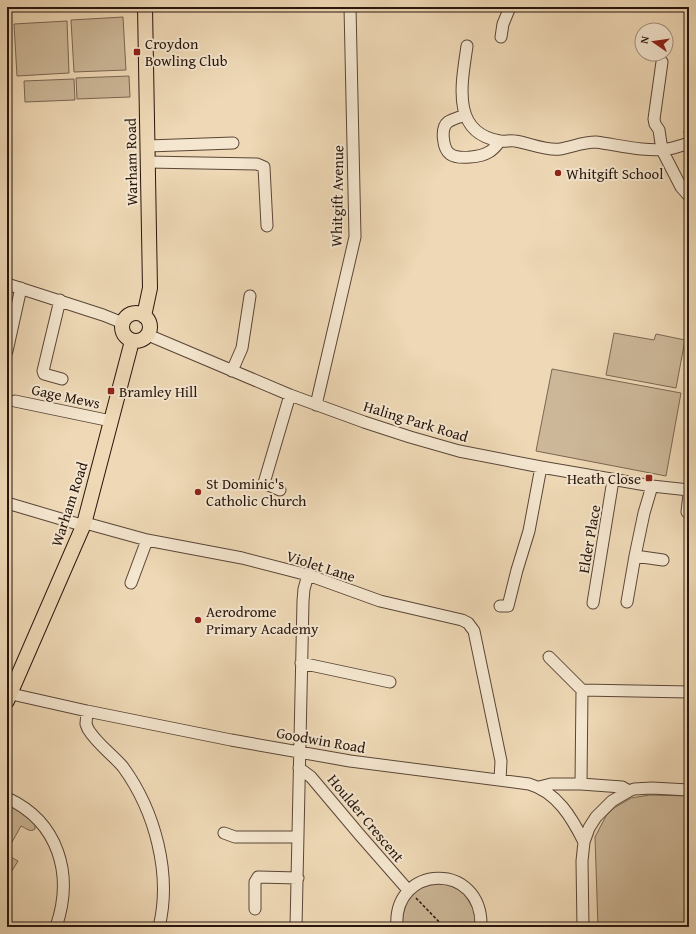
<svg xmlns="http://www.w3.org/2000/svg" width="696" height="934" viewBox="0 0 696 934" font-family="'Gentium Book Plus',serif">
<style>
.green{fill:#ccb798;stroke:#7a6652}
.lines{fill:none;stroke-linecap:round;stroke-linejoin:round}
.minor-casing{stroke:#5a4637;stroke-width:13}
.major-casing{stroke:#28160d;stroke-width:16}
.path{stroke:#28160d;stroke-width:1.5;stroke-dasharray:3 2;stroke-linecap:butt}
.minor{stroke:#f4e6cf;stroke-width:11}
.major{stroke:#eed8b5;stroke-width:14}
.poi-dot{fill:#8f2418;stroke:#f4e6cf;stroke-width:1.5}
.labels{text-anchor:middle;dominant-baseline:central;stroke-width:4;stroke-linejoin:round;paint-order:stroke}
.poi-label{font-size:15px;fill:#28160d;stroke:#f4e6cf;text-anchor:start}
.street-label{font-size:15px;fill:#28160d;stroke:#f4e6cf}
</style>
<rect width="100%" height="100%" fill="#eed8b5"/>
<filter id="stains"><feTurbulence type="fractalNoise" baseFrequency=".005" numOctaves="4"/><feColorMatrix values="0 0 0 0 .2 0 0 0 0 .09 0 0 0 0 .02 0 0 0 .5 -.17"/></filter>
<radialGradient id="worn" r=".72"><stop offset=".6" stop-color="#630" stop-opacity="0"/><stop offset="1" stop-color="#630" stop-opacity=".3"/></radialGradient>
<path class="green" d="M 123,17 L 126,70 L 74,72 L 71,20 Z
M 67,21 L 69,73 L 17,76 L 14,24 Z
M 129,76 L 130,97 L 77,99 L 76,78 Z
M 74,79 L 75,100 L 25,102 L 24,81 Z
M 614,333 L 654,340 L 656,334 L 685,340 L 676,388 L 606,375 Z
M 552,369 L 681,393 L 666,476 L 536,451 Z
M 650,795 L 689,796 L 689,927 L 598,927 L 595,837 L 606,816 L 614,808 L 631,798 Z
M 7,803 L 26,815 L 35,825 L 35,829 C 30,833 26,828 21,826 L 7,851 Z
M 7,855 L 18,861 L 7,879 Z
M 440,883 L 452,886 L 463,892 L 476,912 L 476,927 L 401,927 C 401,922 401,916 402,911 C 405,893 424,885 440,883 Z"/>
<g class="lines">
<defs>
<path id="minor" d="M 501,37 L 503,24 L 510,7
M 467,46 C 462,82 450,133 500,141 C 505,142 510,140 515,141 C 529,143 546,151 560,149 C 572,147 583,142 596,142 C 619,145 644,152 668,149 C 675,148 682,145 689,143
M 662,62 L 654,119 L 655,124 L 659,130 L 662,150 L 681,187 L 689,196
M 465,115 C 460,117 452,119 448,122 C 440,128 443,149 450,154 C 458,160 481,157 489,152 C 493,150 497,145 500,141
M 148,146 L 233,143
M 147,162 L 257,164 L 264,167 L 267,226
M 7,284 L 103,315 L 118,321 L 122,324
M 60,300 L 43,371 L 44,374 L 62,379
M 148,335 L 290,395 L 364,422 L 410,437 L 459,451 L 541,467 L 652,486 L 689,490
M 7,351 L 21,288
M 232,371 L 242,348 L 250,296
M 15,401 L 111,421
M 316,405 L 355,237 L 350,7
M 652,486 L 644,513 L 635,556 L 663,560
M 280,490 L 264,483 L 290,395
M 7,503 L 78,524 L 89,524 L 147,540 L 242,558 L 308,575 L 380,601 L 462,620 L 468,623 L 474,631 L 501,761 L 500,780
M 687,512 L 689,494
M 131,583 L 147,540
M 627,602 L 635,556
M 593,603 L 613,480
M 500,606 L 508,606 L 517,570 L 529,531 L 541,467
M 549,657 L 582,690
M 301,663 L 390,682
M 7,693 L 87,711 L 231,740 L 350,761 L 529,784 C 557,792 572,818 584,842
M 87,711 L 86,724 L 88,729 C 97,744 112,754 123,767 C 155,811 172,874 159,927
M 299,768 L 311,777 L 359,834 L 408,890
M 581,784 L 582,690 L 689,692
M 539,787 L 551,784 L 581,784 L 622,787 L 629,791
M 7,798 C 59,822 74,875 56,927
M 224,833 L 235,837 L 298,837
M 255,909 L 255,882 L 258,877 L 298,878
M 296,927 L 303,601 L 304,589 L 308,575
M 397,927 C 392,864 483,860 481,927
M 583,927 L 582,861 L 584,842 L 589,828 L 596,817 L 612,801 L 629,791 L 634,789 L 652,788 L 689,790"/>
<path id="major" d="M122 327a14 14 0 1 1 28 0a14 14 0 1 1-28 0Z
M 144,316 L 150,288 L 145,7
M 7,701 L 84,524 L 132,341"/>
</defs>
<use href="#minor" class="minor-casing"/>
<use href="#major" class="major-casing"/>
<path class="path" d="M 685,134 L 684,131 L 689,120
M 416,898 L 444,927"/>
<use href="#minor" class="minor"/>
<use href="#major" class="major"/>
</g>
<g class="poi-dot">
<rect x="133" y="48" width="8" height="8" rx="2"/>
<circle cx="558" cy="173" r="4"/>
<rect x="107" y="387" width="8" height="8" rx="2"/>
<rect x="645" y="474" width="8" height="8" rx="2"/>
<circle cx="198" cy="492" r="4"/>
<circle cx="198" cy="620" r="4"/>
</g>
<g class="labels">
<g class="poi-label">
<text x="145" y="43">Croydon<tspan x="145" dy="17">Bowling Club</tspan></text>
<text x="566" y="173">Whitgift School</text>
<text x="119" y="391">Bramley Hill</text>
<text x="641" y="478" text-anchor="end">Heath Close</text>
<text x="206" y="483">St Dominic's<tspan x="206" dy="17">Catholic Church</tspan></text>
<text x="206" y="611">Aerodrome<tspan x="206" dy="17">Primary Academy</tspan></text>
</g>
<g class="street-label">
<text transform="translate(131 162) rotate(-91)">Warham Road</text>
<text transform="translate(337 196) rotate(-89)">Whitgift Avenue</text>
<text transform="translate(66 396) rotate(12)">Gage Mews</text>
<text transform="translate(416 421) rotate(17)">Haling Park Road</text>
<text transform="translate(69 504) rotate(-72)">Warham Road</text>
<text transform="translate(589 539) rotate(-80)">Elder Place</text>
<text transform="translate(321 566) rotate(18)">Violet Lane</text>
<text transform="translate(321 740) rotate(10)">Goodwin Road</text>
<text transform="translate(366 818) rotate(50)">Houlder Crescent</text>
</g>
</g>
<rect width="696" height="934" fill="none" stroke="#eed8b5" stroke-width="24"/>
<rect x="8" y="8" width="680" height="918" fill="none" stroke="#28160d" stroke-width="2"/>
<rect x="12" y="12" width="672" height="910" fill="none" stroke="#28160d"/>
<g transform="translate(654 42) rotate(283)"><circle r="19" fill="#f4e6cf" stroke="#a29381"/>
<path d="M0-3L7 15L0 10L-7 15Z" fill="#8f2418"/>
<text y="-6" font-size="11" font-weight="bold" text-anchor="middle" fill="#28160d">N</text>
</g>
<rect width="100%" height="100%" filter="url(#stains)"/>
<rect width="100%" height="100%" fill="url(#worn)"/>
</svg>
